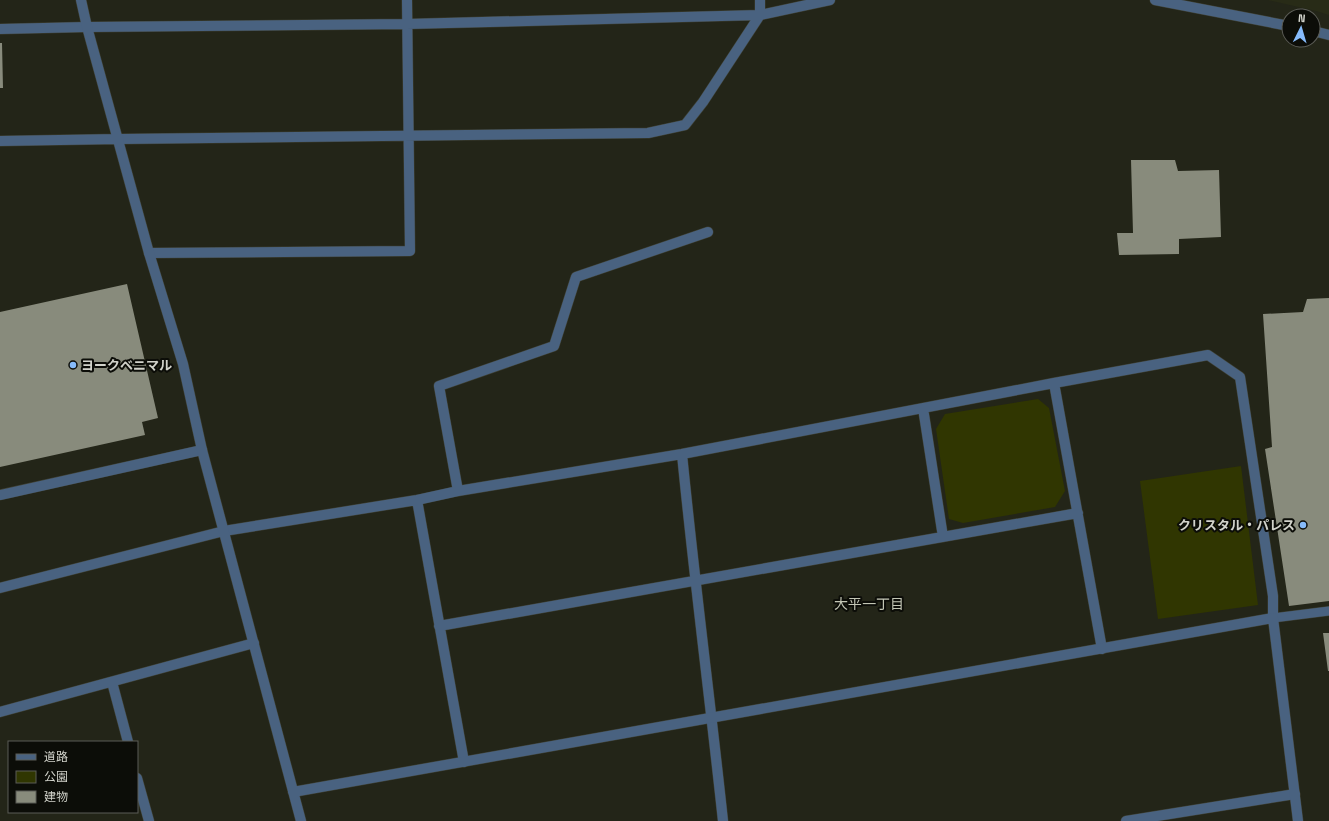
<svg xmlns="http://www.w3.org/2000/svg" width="1329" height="821" viewBox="0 0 1329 821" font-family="'Space Grotesk','Noto Sans JP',sans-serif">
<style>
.built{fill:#282b17}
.green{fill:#303601}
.building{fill:#888b7c}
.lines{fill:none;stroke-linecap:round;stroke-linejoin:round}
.service-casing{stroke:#3f4135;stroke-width:10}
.minor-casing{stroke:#3f4135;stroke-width:11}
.tertiary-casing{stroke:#3f4135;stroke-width:11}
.service{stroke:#496280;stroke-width:9}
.minor{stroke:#496280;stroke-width:10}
.tertiary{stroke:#496280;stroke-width:10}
.poi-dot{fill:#86bbfb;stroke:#0c0d08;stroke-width:1.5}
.labels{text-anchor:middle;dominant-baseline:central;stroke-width:4;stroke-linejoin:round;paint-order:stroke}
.poi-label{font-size:13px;font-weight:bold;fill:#d2d3cb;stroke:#0c0d08;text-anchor:start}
.neighbourhood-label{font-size:14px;fill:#c3c6b5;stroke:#0c0d08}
</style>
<rect width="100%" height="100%" fill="#232518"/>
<path class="built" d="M 1268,0 L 1329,0 L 1329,15 L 1316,11 Z"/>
<path class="green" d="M 1038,399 L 1049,408 L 1065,491 L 1055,507 L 963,523 L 949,519 L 936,429 L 945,414 Z
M 1241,466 L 1258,605 L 1158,619 L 1140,481 Z"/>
<path class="building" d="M 0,43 L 2,43 L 3,88 L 0,88 Z
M 1131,160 L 1175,160 L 1178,171 L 1219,170 L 1221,237 L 1179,239 L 1179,254 L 1119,255 L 1117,233 L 1133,233 Z
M 127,284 L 158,418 L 142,422 L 145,435 L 0,467 L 0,312 Z
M 1329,298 L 1329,601 L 1289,606 L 1265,449 L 1272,447 L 1263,314 L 1303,312 L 1307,299 Z
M 1323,633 L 1329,633 L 1329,671 L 1328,671 Z"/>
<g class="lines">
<defs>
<path id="service" d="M 1273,618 L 1329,611"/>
<path id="minor" d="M 1155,0 L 1289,26
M 0,29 L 87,27 L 407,24 L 760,15 L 830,0
M 1313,31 L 1329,35
M 119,139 L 648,133 L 685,125 L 703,102 L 760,15 L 760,0
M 149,253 L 410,251 L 407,0
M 1054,383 L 1102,649
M 923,408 L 943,537
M 682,454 C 694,577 710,699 723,821
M 458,491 L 439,386 L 554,346 L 576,277 L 708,232
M 0,495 L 202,450
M 417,500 L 464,762
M 0,588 L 224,531 L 417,500 L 458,491 L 682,454 L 1054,383 L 1208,355 L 1240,377 L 1273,596 L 1273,618
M 439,626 L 1078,513
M 112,682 L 128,742
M 0,712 L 254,643
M 137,778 L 149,821
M 1126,821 L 1295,794"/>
<path id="tertiary" d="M 81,0 L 87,27 L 149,253 L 183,364 L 202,450 L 301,821
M 0,141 L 119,139
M 293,792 L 1273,618 L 1298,821"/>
</defs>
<use href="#service" class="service-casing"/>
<use href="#minor" class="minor-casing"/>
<use href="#tertiary" class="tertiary-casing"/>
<use href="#service" class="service"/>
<use href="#minor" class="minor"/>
<use href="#tertiary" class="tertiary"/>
</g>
<g class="poi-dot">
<circle cx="73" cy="365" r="4"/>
<circle cx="1303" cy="525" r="4"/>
</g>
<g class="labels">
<g class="poi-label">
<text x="81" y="365">ヨークベニマル</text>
<text x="1295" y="525" text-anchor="end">クリスタル・パレス</text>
</g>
<g class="neighbourhood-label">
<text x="869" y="604">大平一丁目</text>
</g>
</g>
<rect x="8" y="741" width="130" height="72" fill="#0c0d08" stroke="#5b5c56"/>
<rect x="16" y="754" width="20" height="6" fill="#496280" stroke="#5b5c56"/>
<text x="44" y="761" font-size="12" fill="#d2d3cb">道路</text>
<rect x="16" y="771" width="20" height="12" fill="#303601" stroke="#5b5c56"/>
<text x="44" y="781" font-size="12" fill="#d2d3cb">公園</text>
<rect x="16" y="791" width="20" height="12" fill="#888b7c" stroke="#5b5c56"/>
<text x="44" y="801" font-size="12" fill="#d2d3cb">建物</text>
<g transform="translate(1301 28) rotate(5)"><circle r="19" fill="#0c0d08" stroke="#5b5c56"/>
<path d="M0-3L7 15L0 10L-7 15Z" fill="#86bbfb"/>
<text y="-6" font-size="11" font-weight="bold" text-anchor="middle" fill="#d2d3cb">N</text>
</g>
</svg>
